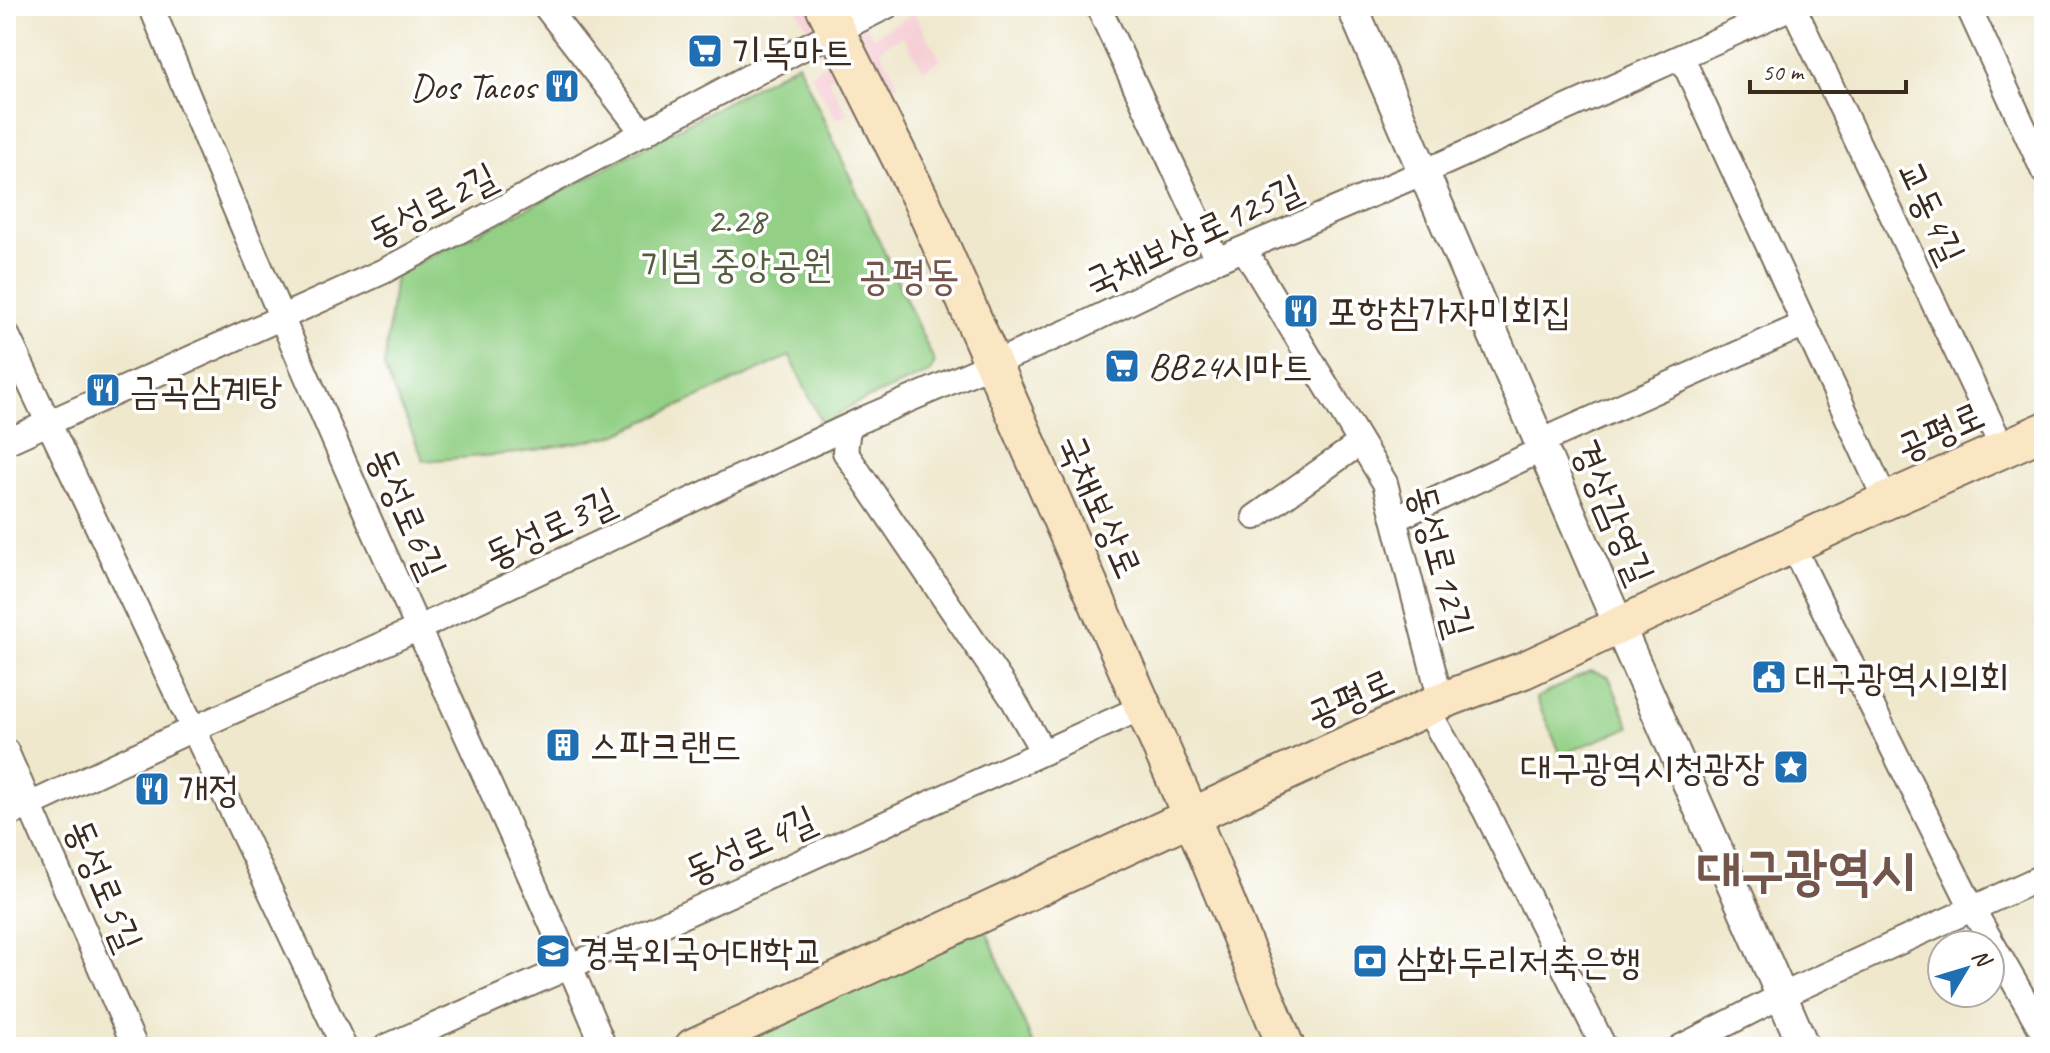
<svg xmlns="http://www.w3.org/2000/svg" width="2050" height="1053" viewBox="0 0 2050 1053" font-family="Caveat,'Poor Story',sans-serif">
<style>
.built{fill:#f6cfd6}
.green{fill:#93d086;stroke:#677d52;stroke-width:2}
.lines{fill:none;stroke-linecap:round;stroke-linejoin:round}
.minor-casing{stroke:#7a6c5b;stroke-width:28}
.tertiary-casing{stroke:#7a6c5b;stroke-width:34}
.secondary-casing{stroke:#7a6c5b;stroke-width:40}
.minor{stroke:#fff;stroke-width:24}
.tertiary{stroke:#fff;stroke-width:30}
.secondary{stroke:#fbe6c4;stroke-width:36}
.labels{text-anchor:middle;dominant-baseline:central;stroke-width:7;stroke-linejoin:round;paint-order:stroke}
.poi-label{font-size:38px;fill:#3b2a1e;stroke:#fff;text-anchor:start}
.street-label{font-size:38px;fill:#3b2a1e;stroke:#fff}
.park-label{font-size:38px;fill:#555c3d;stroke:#fff}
.quarter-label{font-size:42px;fill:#735549;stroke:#fff}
.town-label{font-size:54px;font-weight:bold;fill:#735549;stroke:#fff}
</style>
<rect width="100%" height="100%" fill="#fff"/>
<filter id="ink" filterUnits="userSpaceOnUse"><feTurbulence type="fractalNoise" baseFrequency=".0125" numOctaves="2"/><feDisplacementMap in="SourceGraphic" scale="16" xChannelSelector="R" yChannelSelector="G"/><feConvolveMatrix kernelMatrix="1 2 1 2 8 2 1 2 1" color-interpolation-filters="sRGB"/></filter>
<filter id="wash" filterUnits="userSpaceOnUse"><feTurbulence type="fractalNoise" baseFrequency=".006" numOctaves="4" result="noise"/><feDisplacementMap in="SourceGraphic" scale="32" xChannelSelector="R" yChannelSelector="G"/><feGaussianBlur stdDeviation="1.8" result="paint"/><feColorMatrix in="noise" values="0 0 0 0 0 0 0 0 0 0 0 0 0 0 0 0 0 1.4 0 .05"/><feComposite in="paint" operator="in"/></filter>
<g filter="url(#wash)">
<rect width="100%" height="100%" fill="#efe8cd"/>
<path class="built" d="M 795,6 L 854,6 L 873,37 L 914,13 L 941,60 L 923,70 L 903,36 L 880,49 L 899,84 L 855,110 L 835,75 L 828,79 L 848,114 L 837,120 L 810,73 L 827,62 Z"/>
<path class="green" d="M 798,63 L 935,363 L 929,373 L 850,406 L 823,426 L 790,356 L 613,436 L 519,453 L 424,461 L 384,368 L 395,274 L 576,184 Z
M 1590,671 L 1609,677 L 1630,727 L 1561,755 L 1536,698 Z
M 980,915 L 1034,1047 L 693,1047 Z"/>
</g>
<g filter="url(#ink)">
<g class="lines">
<defs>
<path id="minor" d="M 151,6 C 217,168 286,329 356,490 C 438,676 526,859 604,1047
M 545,6 L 644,134
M 1098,6 L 1217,260
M 1793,6 L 2003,449
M 1968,6 L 2044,172
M 1682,58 L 1886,501
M 1244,249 L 1385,483 L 1441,701
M 6,333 L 344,1047
M 848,428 L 845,452 L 1014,701 L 1043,752
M 6,442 L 384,271 L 799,50 L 887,6
M 1540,442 L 1805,324
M 1255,517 L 1360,443
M 1395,519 L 1543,449
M 1792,545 L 1973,910 L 2044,1034
M 1427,709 L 1485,810 L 1604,1047
M 6,751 L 135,1047
M 6,816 L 193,729 L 419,628 L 866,418 L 1076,328 L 1217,260 L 1424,172 L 1794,6
M 386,1047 L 571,966 L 1143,707
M 1681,1047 L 1783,995 L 2044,876"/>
<path id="tertiary" d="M 1352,6 L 1619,626 L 1804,1047"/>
<path id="secondary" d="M 824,6 L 922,202 L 1191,816 L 1286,1047
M 693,1047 L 1441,701 L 1524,670 L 1886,501 L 2044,431"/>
</defs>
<use href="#minor" class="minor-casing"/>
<use href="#tertiary" class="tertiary-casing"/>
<use href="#secondary" class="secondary-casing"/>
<use href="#minor" class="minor"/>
<use href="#tertiary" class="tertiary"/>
<use href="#secondary" class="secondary"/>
</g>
</g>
<defs>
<symbol id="supermarket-square" viewBox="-11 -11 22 22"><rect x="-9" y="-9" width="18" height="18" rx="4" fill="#1f6fb2" stroke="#fff"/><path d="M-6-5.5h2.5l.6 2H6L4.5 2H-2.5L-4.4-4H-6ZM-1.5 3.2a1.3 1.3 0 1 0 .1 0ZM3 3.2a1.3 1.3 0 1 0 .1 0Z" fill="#fff"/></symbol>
<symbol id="restaurant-square" viewBox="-11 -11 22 22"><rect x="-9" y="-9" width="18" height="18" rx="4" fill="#1f6fb2" stroke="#fff"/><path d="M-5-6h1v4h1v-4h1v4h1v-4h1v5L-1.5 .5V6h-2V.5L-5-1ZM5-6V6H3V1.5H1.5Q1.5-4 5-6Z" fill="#fff"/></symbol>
<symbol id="civic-square" viewBox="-11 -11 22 22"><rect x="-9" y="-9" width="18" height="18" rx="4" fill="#1f6fb2" stroke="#fff"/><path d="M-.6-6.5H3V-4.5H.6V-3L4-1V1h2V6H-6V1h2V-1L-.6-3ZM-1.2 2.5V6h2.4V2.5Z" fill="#fff"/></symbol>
<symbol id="building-square" viewBox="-11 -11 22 22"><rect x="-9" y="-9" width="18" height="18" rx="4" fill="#1f6fb2" stroke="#fff"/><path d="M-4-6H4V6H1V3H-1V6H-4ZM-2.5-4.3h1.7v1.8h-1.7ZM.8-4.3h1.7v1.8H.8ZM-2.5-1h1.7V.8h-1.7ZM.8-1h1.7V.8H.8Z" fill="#fff"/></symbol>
<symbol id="sight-square" viewBox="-11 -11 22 22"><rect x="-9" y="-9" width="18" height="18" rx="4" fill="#1f6fb2" stroke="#fff"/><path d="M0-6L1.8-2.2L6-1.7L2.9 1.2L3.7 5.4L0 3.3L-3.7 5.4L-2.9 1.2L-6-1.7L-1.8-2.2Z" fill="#fff"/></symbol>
<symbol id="university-square" viewBox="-11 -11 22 22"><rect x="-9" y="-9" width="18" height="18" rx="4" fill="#1f6fb2" stroke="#fff"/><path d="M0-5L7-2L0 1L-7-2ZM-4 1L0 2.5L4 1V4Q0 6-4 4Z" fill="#fff"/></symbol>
<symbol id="bank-square" viewBox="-11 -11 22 22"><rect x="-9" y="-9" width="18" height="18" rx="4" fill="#1f6fb2" stroke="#fff"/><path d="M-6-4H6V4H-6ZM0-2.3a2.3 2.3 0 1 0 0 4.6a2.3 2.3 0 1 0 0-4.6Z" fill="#fff"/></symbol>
</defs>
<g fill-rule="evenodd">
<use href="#supermarket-square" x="685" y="31" width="40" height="40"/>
<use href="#restaurant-square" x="542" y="66" width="40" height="40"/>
<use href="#restaurant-square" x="1281" y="291" width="40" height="40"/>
<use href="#supermarket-square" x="1102" y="346" width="40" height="40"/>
<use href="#restaurant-square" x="83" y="370" width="40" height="40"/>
<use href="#civic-square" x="1749" y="657" width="40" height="40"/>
<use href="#building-square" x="543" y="725" width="40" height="40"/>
<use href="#sight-square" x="1771" y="747" width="40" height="40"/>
<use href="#restaurant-square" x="132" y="769" width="40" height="40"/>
<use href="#university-square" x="533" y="931" width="40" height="40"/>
<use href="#bank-square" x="1350" y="941" width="40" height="40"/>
</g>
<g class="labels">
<g class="poi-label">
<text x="731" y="51">기독마트</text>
<text x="536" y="86" text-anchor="end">Dos Tacos</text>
<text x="1327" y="311">포항참가자미회집</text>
<text x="1148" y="366">BB24시마트</text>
<text x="129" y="390">금곡삼계탕</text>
<text x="1795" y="677">대구광역시의회</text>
<text x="589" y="745">스파크랜드</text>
<text x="1765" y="767" text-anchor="end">대구광역시청광장</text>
<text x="178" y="789">개정</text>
<text x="579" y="951">경북외국어대학교</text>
<text x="1396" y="961">삼화두리저축은행</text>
</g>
<g class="street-label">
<text transform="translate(432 205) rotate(-27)">동성로2길</text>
<text transform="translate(1931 212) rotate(65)">교동4길</text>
<text transform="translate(1193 235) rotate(-25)">국채보상로125길</text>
<text transform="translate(1940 431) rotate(-24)">공평로</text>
<text transform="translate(1100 506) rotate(66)">국채보상로</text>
<text transform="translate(1613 512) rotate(67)">경상감영길</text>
<text transform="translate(407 513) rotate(66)">동성로6길</text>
<text transform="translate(550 528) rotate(-25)">동성로3길</text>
<text transform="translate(1441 561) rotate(75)">동성로12길</text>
<text transform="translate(1350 698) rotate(-24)">공평로</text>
<text transform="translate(750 845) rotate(-24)">동성로4길</text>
<text transform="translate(104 885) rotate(67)">동성로5길</text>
</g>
<g class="park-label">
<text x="736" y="220">2.28<tspan x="736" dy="44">기념 중앙공원</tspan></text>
</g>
<g class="quarter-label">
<text x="909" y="275">공평동</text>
</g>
<g class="town-label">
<text x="1806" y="870">대구광역시</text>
</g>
</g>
<rect width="2050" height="1053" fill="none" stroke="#fff" stroke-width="32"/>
<g transform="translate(1966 969) rotate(52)"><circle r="38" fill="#ffffff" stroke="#b1aaa5" stroke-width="2"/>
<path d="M0-6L14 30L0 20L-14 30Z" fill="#1f6fb2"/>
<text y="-12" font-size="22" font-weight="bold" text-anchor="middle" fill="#3b2a1e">N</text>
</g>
<path d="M1750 80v12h156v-12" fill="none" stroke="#3b2a1e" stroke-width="4"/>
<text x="1762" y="80" font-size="24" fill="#3b2a1e" stroke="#ffffff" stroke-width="6" paint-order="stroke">50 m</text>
</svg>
